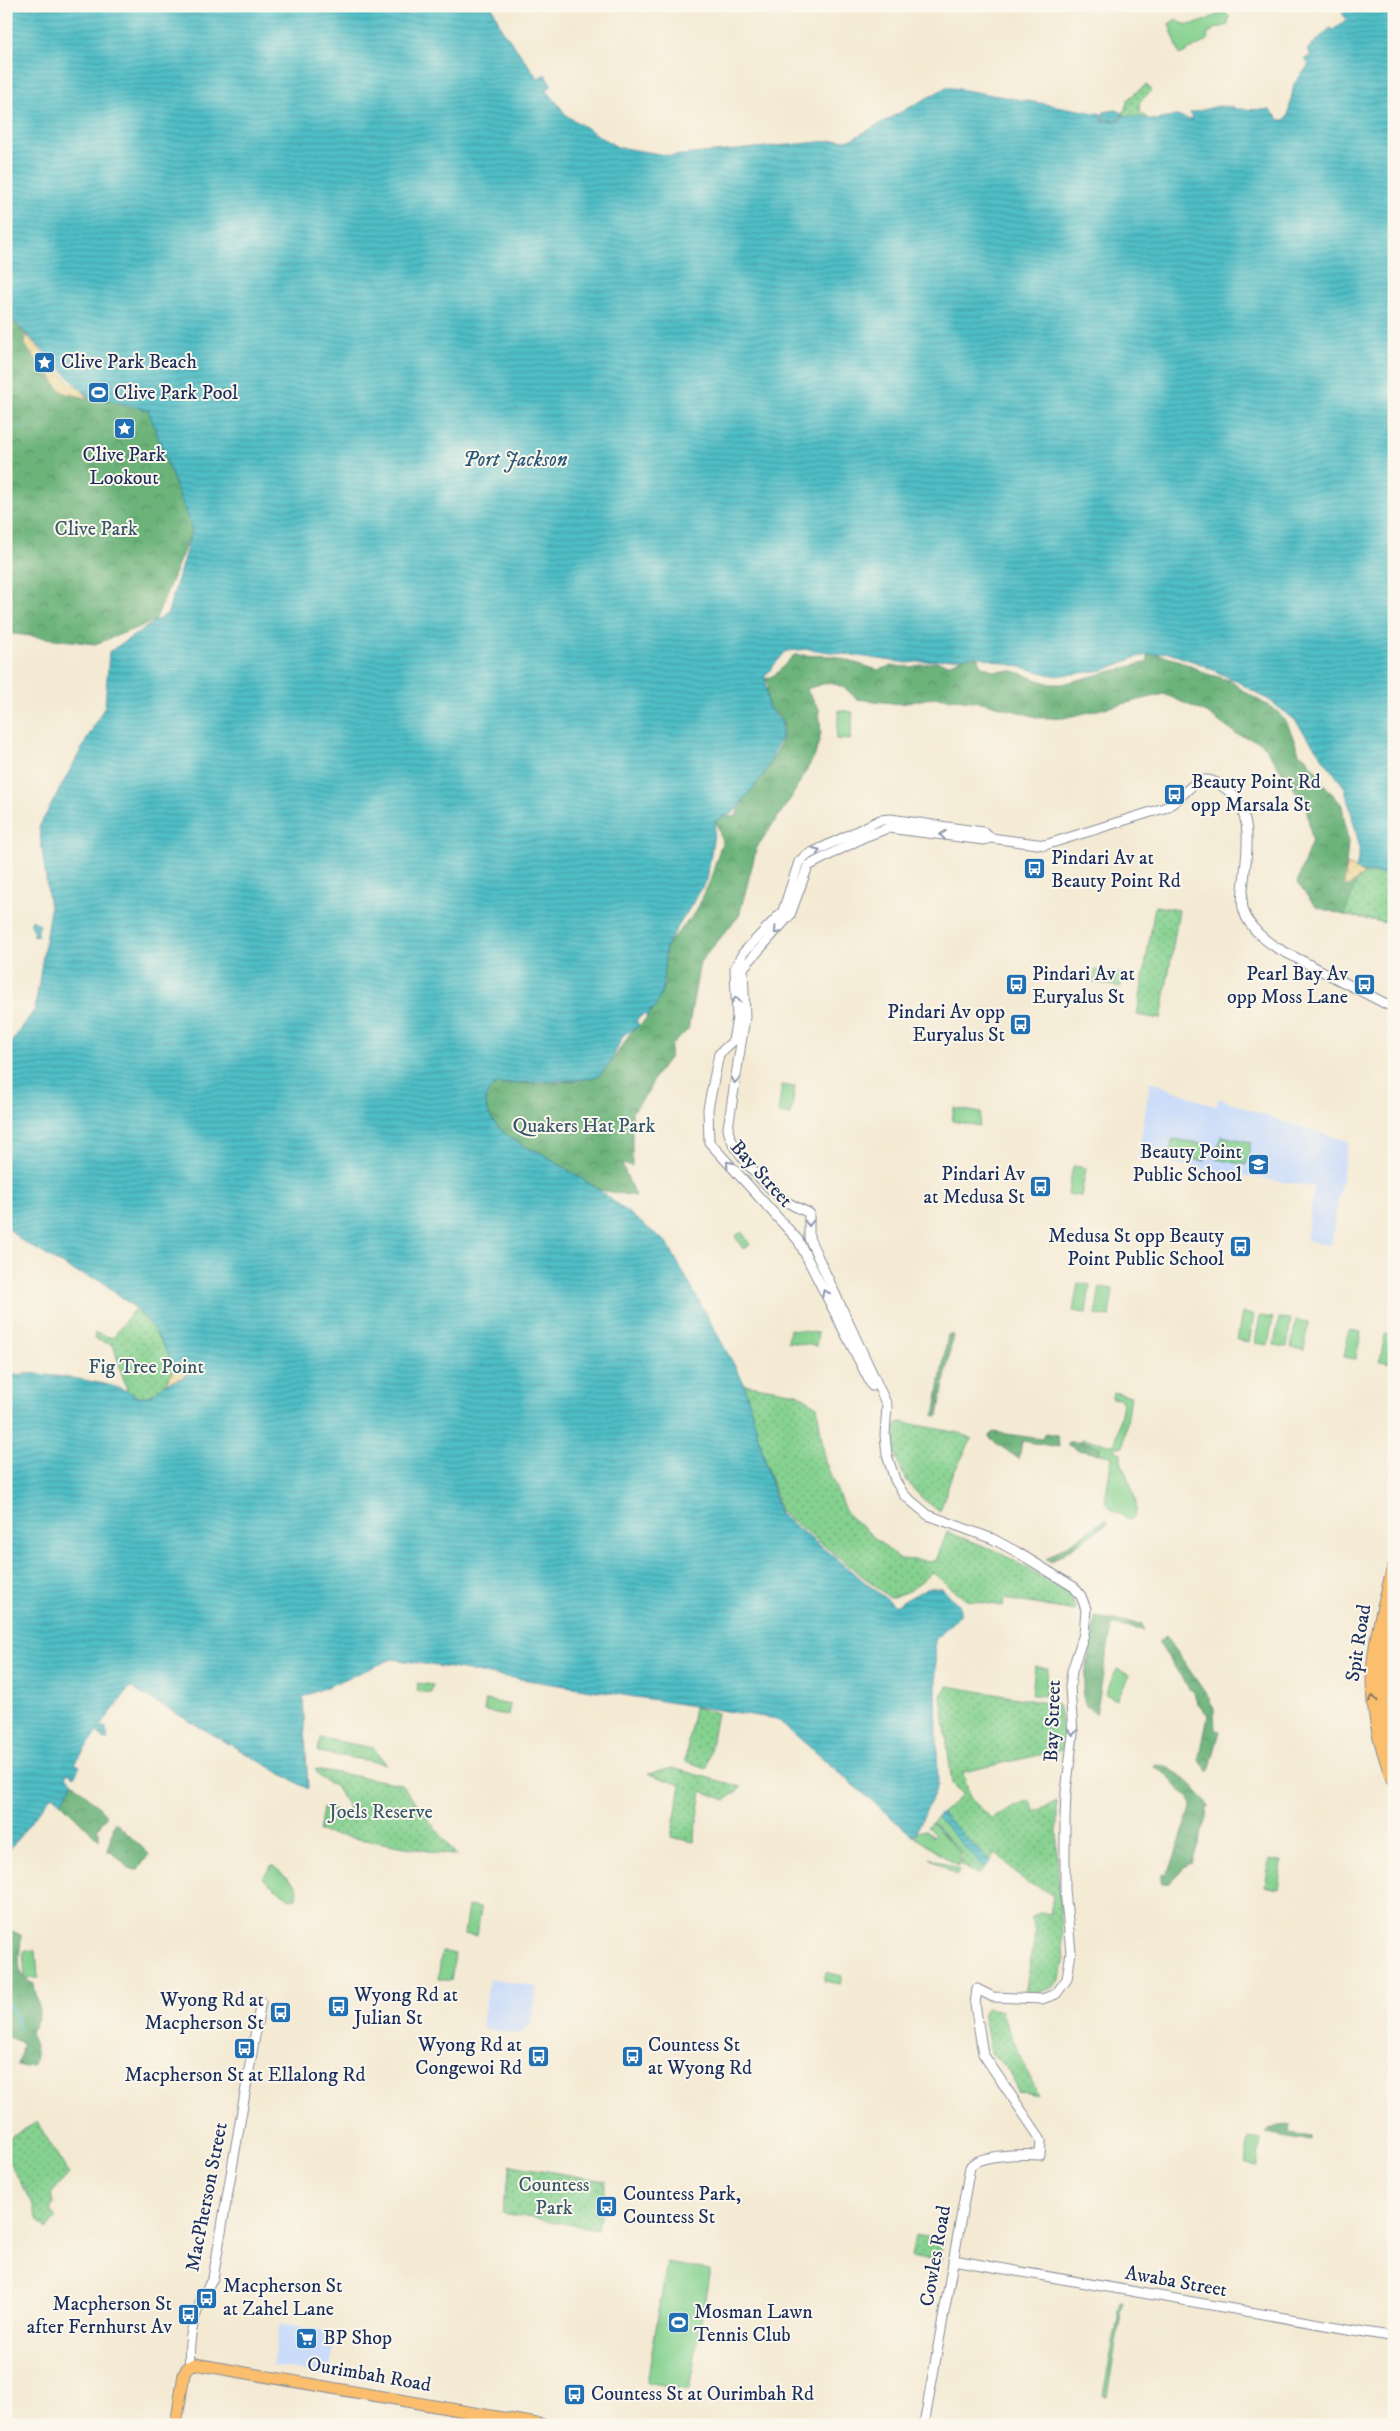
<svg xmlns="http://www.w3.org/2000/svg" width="1400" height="2431" viewBox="0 0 1400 2431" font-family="'IM FELL DW Pica',serif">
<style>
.built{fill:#cadcf9}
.grass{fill:#85d18f;stroke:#508076}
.forest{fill:url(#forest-crowns);stroke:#44716c}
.sand{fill:url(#sand-dots);stroke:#84847e}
.park{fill:url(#park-dots);stroke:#508076}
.water{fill:url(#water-rules);stroke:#367692}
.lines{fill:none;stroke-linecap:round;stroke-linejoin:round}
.stream{stroke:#50bec6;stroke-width:2.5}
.minor-casing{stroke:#888c98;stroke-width:11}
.major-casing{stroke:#888c98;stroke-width:13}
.highway-casing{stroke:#888c98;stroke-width:16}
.minor{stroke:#fff;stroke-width:9}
.major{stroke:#fabe6d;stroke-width:11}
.highway{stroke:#fabe6d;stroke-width:14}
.oneway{stroke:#8d97ae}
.oneway2{stroke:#8a7666}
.labels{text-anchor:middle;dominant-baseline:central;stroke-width:4;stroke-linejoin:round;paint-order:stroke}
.poi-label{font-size:20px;fill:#1b2f5e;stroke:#fbf7ec;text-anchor:start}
.park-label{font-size:20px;fill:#36586a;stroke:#fbf7ec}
.street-label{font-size:20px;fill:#1b2f5e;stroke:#fbf7ec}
.water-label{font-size:21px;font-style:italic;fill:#2b5a7d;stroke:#fbf7ec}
</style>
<defs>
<pattern id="forest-crowns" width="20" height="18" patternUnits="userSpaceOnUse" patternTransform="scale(1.25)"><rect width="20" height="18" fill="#6cb37a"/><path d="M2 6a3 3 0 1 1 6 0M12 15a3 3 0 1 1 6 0" fill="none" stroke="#589267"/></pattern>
<pattern id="sand-dots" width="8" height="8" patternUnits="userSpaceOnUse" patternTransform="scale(1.25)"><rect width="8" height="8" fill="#eeda9e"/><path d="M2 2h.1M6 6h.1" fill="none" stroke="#ccbb8a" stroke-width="1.8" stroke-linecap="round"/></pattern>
<pattern id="park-dots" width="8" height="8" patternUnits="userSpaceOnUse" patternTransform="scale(1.25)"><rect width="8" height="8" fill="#85d18f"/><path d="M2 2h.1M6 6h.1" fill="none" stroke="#6caa78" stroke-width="1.8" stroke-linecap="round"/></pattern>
<pattern id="water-rules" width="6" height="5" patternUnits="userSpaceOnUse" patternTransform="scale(1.25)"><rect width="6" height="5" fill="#50bec6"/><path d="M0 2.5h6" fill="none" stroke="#429ba4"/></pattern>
</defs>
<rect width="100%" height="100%" fill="#fbf7ec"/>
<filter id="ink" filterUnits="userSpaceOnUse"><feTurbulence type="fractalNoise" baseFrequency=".02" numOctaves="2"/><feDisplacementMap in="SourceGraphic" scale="10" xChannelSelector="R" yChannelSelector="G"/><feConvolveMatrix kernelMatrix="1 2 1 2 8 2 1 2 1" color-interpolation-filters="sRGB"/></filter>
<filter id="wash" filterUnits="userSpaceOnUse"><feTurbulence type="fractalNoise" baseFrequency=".0096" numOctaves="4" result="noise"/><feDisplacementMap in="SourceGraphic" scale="20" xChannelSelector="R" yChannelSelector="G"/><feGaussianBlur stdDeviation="1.12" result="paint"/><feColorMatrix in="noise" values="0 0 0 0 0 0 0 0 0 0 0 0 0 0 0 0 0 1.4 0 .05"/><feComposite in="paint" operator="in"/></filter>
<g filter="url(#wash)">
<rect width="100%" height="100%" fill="#f4ead3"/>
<path class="built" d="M 1150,1081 L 1216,1107 L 1219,1098 L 1272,1118 L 1348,1141 L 1331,1245 L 1306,1241 L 1314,1187 L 1138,1158 Z
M 489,1979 L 537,1987 L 531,2023 L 524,2032 L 515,2034 L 482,2028 Z
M 280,2323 L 336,2333 L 329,2376 L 272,2366 Z"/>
<path class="grass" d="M 1222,13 L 1227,14 L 1229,17 L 1228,25 L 1214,29 L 1207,35 L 1208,40 L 1180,55 L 1169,24 L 1176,19 C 1190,32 1207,18 1222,13 Z
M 839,710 L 853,712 L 850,740 L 836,739 Z
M 1095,970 L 1123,974 L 1121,987 L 1093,982 Z
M 782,1085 L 795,1087 L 791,1115 L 778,1113 Z
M 954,1108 L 981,1113 L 979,1126 L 952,1121 Z
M 1221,1136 L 1251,1142 L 1246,1165 L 1216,1159 Z
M 1172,1139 L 1208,1144 L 1205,1161 L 1170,1156 Z
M 1073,1166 L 1086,1168 L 1081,1196 L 1068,1194 Z
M 742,1232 L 750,1245 L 743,1249 L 735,1236 Z
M 1078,1283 L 1090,1285 L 1086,1313 L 1073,1311 Z
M 1100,1287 L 1113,1289 L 1109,1317 L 1095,1315 Z
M 1242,1313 L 1254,1315 L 1249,1342 L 1237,1340 Z
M 1260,1316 L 1273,1318 L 1268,1345 L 1255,1343 Z
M 1279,1318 L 1291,1319 L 1287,1347 L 1274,1345 Z
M 1296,1320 L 1308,1322 L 1304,1350 L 1291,1348 Z
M 790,1329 L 818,1333 L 816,1346 L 788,1342 Z
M 1349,1330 L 1361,1332 L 1356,1359 L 1344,1357 Z
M 1385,1334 L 1394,1336 L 1391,1363 L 1380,1361 Z
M 1113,1392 L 1131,1396 L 1123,1447 L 1115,1447 L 1114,1450 L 1121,1453 L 1121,1461 C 1125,1475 1145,1508 1132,1519 C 1123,1518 1108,1509 1105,1501 L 1112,1456 L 1099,1454 L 1100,1447 L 1081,1442 L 1081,1439 L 1115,1445 L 1123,1403 L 1119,1399 L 1112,1398 Z
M 1035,1667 L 1048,1668 L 1045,1696 L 1032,1695 Z
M 1117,1669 L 1129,1675 L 1117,1700 L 1105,1694 Z
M 418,1683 L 433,1685 L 431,1693 L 417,1691 Z
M 486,1700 L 510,1705 L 508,1715 L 484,1711 Z
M 931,1822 L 960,1853 L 958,1866 L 916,1838 L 917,1832 L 926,1830 L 932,1837 L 935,1835 L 927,1827 Z
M 930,1857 L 959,1870 L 957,1876 Z
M 1270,1859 L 1282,1861 L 1278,1889 L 1265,1886 Z
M 272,1865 L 296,1885 L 298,1891 L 296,1898 L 290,1899 L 262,1878 Z
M 468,1906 L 481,1908 L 477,1936 L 464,1934 Z
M 36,1950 L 38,1978 L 25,1979 L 23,1951 Z
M 442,1951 L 455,1954 L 451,1981 L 438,1979 Z
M 826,1972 L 842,1976 L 840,1984 L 824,1981 Z
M 1249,2138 L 1261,2140 L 1257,2166 L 1245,2164 Z
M 667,2263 L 710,2270 L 689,2390 L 647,2382 Z
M 1121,2302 L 1123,2302 L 1107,2396 L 1103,2395 Z"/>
<path class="forest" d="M 6,315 L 26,334 C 25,355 36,355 47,370 C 49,373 50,377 52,381 C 59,390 76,397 87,398 L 87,395 L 148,410 L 192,530 L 155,621 L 95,644 L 6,633 Z
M 1154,653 L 1180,661 L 1207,674 L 1229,680 L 1245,692 L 1277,711 L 1288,725 L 1300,755 L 1307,757 L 1310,765 L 1318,772 L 1322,782 L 1342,805 L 1348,842 L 1345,876 L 1354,884 L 1357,881 L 1394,924 L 1344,915 L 1316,907 L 1297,883 L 1312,840 L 1306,806 L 1261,742 L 1236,734 L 1207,713 L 1164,694 L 1064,718 L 1040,718 L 983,702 L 935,697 L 901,704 L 857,699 L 845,688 L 830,682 L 806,689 L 819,709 L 821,733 L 815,755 L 791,798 L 757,847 L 739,916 L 700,962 L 688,1030 L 671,1045 L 670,1057 L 656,1075 L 646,1095 L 632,1112 L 632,1166 L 622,1164 L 635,1196 L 599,1190 L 540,1152 C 515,1147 464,1108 496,1084 C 517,1083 590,1085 602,1073 C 615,1061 621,1045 631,1032 C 634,1028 640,1026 643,1022 C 652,1012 661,995 665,982 L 660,977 L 666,946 L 696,912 L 710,881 L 722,842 L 716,820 L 721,816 L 735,817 C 738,813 739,807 742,803 C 755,784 783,753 783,728 C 783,718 775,713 768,707 L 766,690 L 769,687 L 766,679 L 776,674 L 794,655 L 833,656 L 878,670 L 891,666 L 911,667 L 935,662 L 950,664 L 970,655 L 979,658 L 980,665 L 994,671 L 1014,671 L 1050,684 L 1062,684 L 1148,662 L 1147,655 Z
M 948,1335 L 953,1335 L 938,1416 L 934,1416 Z
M 993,1432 L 1042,1439 L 1045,1433 L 1058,1435 L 1059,1447 L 1022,1441 L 1019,1459 L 989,1438 Z
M 1068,1442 L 1081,1442 L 1100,1447 L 1099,1454 L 1078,1450 L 1068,1445 Z
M 1105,1520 L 1109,1523 L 1051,1562 L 1046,1559 Z
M 1095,1617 L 1142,1624 L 1144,1630 L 1112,1625 L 1096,1714 L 1086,1706 L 1082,1695 Z
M 1166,1636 L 1208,1697 L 1214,1709 L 1215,1730 L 1220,1731 L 1209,1771 L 1199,1761 L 1208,1715 L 1197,1702 L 1193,1690 L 1190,1690 L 1158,1642 Z
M 1155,1764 C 1175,1766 1200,1790 1209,1808 L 1207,1806 L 1206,1818 L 1192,1863 L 1185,1866 L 1169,1883 L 1162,1883 L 1162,1874 L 1166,1875 L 1171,1867 L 1191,1809 C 1191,1793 1183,1796 1177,1787 C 1169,1777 1165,1772 1153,1766 Z
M 73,1782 L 107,1815 L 97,1829 L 99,1832 L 99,1840 L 61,1803 Z
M 115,1822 L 149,1854 L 138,1870 L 129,1869 L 111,1851 L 107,1851 Z
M 6,1930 L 21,1935 C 21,1953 12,1975 34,1984 C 39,2011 44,2010 30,2034 C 36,2046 39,2053 32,2066 L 26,2067 L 18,2065 L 23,2043 L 6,2036 Z
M 1290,2124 L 1289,2133 L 1311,2137 L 1311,2141 L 1265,2133 L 1268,2130 Z"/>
<path class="sand" d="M 26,334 L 70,383 L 84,391 L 87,398 L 65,393 L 58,388 L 47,370 L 31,354 L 25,345 Z
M 1347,864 L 1364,874 L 1348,887 L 1344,885 Z
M 176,1368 L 188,1371 C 185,1380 174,1383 165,1384 L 169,1375 Z"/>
<path class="park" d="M 1146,85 L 1152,90 L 1139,103 L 1140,112 L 1149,120 L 1123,115 L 1128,99 Z
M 1385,873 L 1394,879 L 1394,924 L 1344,915 L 1357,881 L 1364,874 Z
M 1155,906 L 1179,910 L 1161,1019 L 1137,1015 Z
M 135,1308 L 153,1328 L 176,1368 C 170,1373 169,1379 165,1384 C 159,1394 146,1397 138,1398 L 137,1396 L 128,1393 L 113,1345 L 94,1339 L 95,1333 L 113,1338 Z
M 743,1384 L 797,1393 L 817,1406 L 825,1461 L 846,1513 L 899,1559 L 936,1561 L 947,1532 L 997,1551 L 1072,1594 L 1075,1611 L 1005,1599 L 1003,1606 L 966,1600 L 932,1572 L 911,1590 L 890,1598 L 780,1511 Z
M 901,1422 L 960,1433 L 972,1439 L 951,1478 L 940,1511 C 910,1493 889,1463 895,1426 Z
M 948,1686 L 1058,1705 L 1064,1731 L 1062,1750 L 963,1772 L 970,1798 L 991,1818 L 1029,1800 L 1035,1812 L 1057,1801 L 1057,1857 L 1064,1963 C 1060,1990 1049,1991 1025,1993 L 1036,1932 L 1030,1918 L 1041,1912 L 1050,1914 L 1053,1896 L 1038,1886 L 1028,1884 L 996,1853 L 991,1858 L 992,1860 L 978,1875 L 960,1864 L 962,1854 L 932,1822 L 963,1794 L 952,1784 L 941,1695 Z
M 694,1707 L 717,1713 L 707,1768 L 685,1761 Z
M 320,1738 L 374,1748 L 386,1764 L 318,1752 Z
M 672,1768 L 742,1787 L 726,1800 L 702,1791 L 694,1842 L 671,1837 L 681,1785 L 648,1774 Z
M 315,1769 L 401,1784 L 457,1856 L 319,1832 L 323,1808 L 341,1812 L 348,1811 L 348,1807 L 337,1788 L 321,1778 Z
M 987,2008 L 1002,2011 L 1001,2013 L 1038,2095 L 1017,2091 L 1012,2076 L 1005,2067 L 991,2053 L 983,2013 Z
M 37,2122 L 69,2174 L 51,2194 L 53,2203 L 50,2210 L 57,2218 L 46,2229 L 38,2221 L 33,2204 L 6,2157 L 6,2140 Z
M 511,2165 L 606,2181 L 598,2229 L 502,2213 Z
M 915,2235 L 944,2240 L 940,2263 L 911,2257 Z"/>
<path class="water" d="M 6,6 L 492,6 L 501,28 L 538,78 L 545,74 L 552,86 L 546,89 L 567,116 L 617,147 L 672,156 L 852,139 L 947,87 L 1102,114 L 1102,121 L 1121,120 L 1123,115 L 1156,120 L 1176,116 L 1192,120 L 1190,113 L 1219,106 L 1234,107 L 1234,109 L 1270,110 L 1280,120 L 1285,120 L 1288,116 L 1294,84 L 1309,65 L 1305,59 L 1311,55 L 1307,50 L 1330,28 L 1333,30 L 1347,19 L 1342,14 C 1353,1 1377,6 1394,6 L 1394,879 C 1381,870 1369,876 1356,870 L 1360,848 L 1345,788 L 1294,719 L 1269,700 L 1238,682 L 1201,664 L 1166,652 L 1137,657 L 1104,670 L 1056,676 L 977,656 L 907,663 L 809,649 L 786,651 L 765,676 L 768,707 L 782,722 L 781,737 L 765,773 L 733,813 L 716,820 L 707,880 L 666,946 L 662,992 L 655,1008 L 650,1011 L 647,1017 L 644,1014 L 636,1020 L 639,1026 L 623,1035 L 612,1060 L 601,1074 L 596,1077 L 578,1080 L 496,1084 C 464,1108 515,1147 540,1152 L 599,1190 L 667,1243 L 744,1383 L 779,1513 L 895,1606 L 927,1588 L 941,1588 L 960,1606 L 960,1615 L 935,1639 L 938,1785 L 914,1837 L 777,1719 L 392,1659 L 303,1697 L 308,1789 L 130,1687 L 101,1726 L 106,1728 L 108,1739 L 103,1740 L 98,1731 L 75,1763 L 80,1766 L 75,1776 L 68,1772 L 66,1775 L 73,1782 L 61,1803 L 52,1795 L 6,1854 L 6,1376 C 16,1375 28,1373 38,1374 C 59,1376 127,1384 138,1398 L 142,1396 L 151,1396 L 165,1384 L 185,1377 L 188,1371 L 176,1368 L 153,1328 L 135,1308 L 100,1280 L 73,1271 L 19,1239 L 6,1225 L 6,1050 L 35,1009 L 50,909 L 39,827 L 105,706 L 109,652 L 168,613 L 192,530 L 148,410 L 87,395 L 6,313 Z
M 1116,110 L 1123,113 L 1120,119 L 1103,120 L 1104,112 Z
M 32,920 L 40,925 L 38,929 L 38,936 L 32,936 L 34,932 L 30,922 Z
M 942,1813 L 990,1862 L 984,1868 L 937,1817 Z"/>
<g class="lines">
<path class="stream" d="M 21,427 L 21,428
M 6,1936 L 9,1970 L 6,1977
M 6,2002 L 11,2007 L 20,2030"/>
</g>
</g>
<g filter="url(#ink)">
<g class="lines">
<defs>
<path id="minor" d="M 872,1386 L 798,1240 L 709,1142 L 708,1109 L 719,1054 L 733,1041 L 737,1018 L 735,968 L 743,953 L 783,911 L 799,862 L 805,856 L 880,820 L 890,819 L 983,832 L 991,838
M 953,2260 L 1394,2337
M 190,2366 C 187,2334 197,2304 213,2278 L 261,2001
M 924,2425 L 970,2167 C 978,2154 1025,2154 1040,2155 L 1041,2141 L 1038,2135 L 983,2054 L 975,2004 L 977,1989 L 993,1997 L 1042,1999 L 1056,1994 L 1067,1979 L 1071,1952 L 1065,1890 L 1065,1819 L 1066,1792 L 1073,1734 L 1070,1687 L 1072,1671 L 1084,1634 L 1086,1609 L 1081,1596 L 1074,1587 L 1017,1552 L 993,1539 L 928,1515 L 904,1495 L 895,1480 L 887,1455 L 885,1435 L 887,1405 L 809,1238 L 809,1213 C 800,1209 789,1204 781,1198 C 765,1185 729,1147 728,1128 L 745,1017 L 743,968 L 790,915 L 808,866 L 864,837 L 888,828 L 984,840 L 991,838 L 1045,845 L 1164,808 C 1180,802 1188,785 1200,781 C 1210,778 1217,783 1225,788 C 1255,811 1247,850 1244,881 C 1243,890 1241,900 1243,908 C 1247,926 1263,939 1277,948 L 1394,1008"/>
<path id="major" d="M 176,2425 L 184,2374 L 188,2367 L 195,2364 L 543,2425"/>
<path id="highway" d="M 1394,1569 C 1372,1654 1362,1694 1394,1780
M 1394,1615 C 1382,1661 1380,1700 1394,1746"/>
</defs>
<use href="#minor" class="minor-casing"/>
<use href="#major" class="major-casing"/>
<use href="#highway" class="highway-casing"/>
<use href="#minor" class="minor"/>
<use href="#major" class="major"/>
<use href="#highway" class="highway"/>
</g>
<defs><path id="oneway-chevron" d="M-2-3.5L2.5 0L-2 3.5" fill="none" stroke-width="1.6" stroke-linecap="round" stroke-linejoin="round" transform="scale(1.25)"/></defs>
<g class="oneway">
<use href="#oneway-chevron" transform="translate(943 835) rotate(-173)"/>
<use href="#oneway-chevron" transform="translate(817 851) rotate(-23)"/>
<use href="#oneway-chevron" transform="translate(777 931) rotate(133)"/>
<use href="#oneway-chevron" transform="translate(736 1000) rotate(-94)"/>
<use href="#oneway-chevron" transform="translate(735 1080) rotate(99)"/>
<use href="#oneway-chevron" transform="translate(729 1164) rotate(-132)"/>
<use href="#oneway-chevron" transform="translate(809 1223) rotate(90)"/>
<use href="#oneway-chevron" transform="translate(825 1293) rotate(-117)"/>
<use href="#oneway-chevron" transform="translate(1073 1732) rotate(91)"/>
</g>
<use class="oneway2" href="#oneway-chevron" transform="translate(1373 1699) rotate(-94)"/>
</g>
<defs>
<symbol id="sight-square" viewBox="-11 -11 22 22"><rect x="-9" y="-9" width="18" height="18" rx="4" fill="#1f6fb2" stroke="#fbf7ec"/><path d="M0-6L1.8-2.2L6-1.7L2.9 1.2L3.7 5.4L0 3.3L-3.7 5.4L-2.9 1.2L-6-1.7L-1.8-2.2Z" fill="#fff"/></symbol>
<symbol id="stadium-square" viewBox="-11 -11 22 22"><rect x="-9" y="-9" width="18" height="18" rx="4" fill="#1f6fb2" stroke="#fbf7ec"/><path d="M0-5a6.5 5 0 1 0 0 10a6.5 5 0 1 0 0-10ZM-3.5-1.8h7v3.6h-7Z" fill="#fff"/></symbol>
<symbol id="bus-square" viewBox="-11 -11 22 22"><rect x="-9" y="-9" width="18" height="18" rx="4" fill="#1f6fb2" stroke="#fbf7ec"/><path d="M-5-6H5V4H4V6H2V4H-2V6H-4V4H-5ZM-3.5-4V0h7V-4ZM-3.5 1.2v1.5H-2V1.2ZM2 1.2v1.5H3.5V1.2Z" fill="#fff"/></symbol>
<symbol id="school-square" viewBox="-11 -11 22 22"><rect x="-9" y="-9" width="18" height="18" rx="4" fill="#1f6fb2" stroke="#fbf7ec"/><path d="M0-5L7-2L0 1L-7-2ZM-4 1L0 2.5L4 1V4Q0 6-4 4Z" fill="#fff"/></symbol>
<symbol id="supermarket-square" viewBox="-11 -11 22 22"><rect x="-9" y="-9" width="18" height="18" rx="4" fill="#1f6fb2" stroke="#fbf7ec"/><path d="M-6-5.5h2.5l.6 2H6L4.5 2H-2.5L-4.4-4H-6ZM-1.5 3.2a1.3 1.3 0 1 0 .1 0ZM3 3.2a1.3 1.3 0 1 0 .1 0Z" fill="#fff"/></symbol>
</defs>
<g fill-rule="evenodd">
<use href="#sight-square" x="32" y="350" width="25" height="25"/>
<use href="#stadium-square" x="86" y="380" width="25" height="25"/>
<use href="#sight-square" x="112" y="416" width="25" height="25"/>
<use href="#bus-square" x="1162" y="782" width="25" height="25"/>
<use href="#bus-square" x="1022" y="856" width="25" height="25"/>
<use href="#bus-square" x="1004" y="972" width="25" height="25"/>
<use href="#bus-square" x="1352" y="972" width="25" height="25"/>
<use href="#bus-square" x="1008" y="1012" width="25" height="25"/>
<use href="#school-square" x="1246" y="1152" width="25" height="25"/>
<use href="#bus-square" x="1028" y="1174" width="25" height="25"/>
<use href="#bus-square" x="1228" y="1234" width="25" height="25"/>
<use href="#bus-square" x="326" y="1994" width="25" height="25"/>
<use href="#bus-square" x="268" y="2000" width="25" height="25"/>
<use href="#bus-square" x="232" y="2036" width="25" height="25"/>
<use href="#bus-square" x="526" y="2044" width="25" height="25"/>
<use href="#bus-square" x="620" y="2044" width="25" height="25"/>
<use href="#bus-square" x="594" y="2194" width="25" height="25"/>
<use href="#bus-square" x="194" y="2286" width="25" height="25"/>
<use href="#bus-square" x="176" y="2302" width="25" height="25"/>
<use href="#stadium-square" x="666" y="2310" width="25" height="25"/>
<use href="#supermarket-square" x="294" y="2326" width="25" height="25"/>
<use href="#bus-square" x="562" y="2382" width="25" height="25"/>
</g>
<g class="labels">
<g class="poi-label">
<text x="61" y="362">Clive Park Beach</text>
<text x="114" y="393">Clive Park Pool</text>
<text x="124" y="455" text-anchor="middle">Clive Park<tspan x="124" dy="23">Lookout</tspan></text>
<text x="1191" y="782">Beauty Point Rd<tspan x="1191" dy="23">opp Marsala St</tspan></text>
<text x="1051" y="858">Pindari Av at<tspan x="1051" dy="23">Beauty Point Rd</tspan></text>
<text x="1032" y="974">Pindari Av at<tspan x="1032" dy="23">Euryalus St</tspan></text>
<text x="1348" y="974" text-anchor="end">Pearl Bay Av<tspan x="1348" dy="23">opp Moss Lane</tspan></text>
<text x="1005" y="1012" text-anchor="end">Pindari Av opp<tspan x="1005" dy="23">Euryalus St</tspan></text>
<text x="1242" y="1152" text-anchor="end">Beauty Point<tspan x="1242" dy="23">Public School</tspan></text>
<text x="1025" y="1174" text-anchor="end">Pindari Av<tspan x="1025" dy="23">at Medusa St</tspan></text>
<text x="1224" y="1236" text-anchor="end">Medusa St opp Beauty<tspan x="1224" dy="23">Point Public School</tspan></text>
<text x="354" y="1995">Wyong Rd at<tspan x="354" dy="23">Julian St</tspan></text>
<text x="264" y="2000" text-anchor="end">Wyong Rd at<tspan x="264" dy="23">Macpherson St</tspan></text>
<text x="522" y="2045" text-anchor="end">Wyong Rd at<tspan x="522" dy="23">Congewoi Rd</tspan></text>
<text x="648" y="2045">Countess St<tspan x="648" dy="23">at Wyong Rd</tspan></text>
<text x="245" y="2075" text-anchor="middle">Macpherson St at Ellalong Rd</text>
<text x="623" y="2194">Countess Park,<tspan x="623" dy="23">Countess St</tspan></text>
<text x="223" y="2286">Macpherson St<tspan x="223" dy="23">at Zahel Lane</tspan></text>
<text x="172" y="2304" text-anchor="end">Macpherson St<tspan x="172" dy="23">after Fernhurst Av</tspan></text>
<text x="694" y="2312">Mosman Lawn<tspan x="694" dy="23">Tennis Club</tspan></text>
<text x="323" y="2338">BP Shop</text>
<text x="591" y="2394">Countess St at Ourimbah Rd</text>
</g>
<g class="park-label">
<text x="96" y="529">Clive Park</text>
<text x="584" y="1126">Quakers Hat Park</text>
<text x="146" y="1367">Fig Tree Point</text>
<text x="381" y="1812">Joels Reserve</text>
<text x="554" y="2185">Countess<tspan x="554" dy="23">Park</tspan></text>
</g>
<g class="street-label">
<text transform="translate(761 1174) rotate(48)">Bay Street</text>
<text transform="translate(1359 1643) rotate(-81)">Spit Road</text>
<text transform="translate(1053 1721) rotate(-88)">Bay Street</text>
<text transform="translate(207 2197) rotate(-79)">MacPherson Street</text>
<text transform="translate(936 2256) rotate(-80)">Cowles Road</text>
<text transform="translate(1176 2282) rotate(10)">Awaba Street</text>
<text transform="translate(369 2375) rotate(10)">Ourimbah Road</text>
</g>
<g class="water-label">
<text x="515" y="460">Port Jackson</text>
</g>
</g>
<rect width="1400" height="2431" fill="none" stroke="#fbf7ec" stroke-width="25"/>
</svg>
